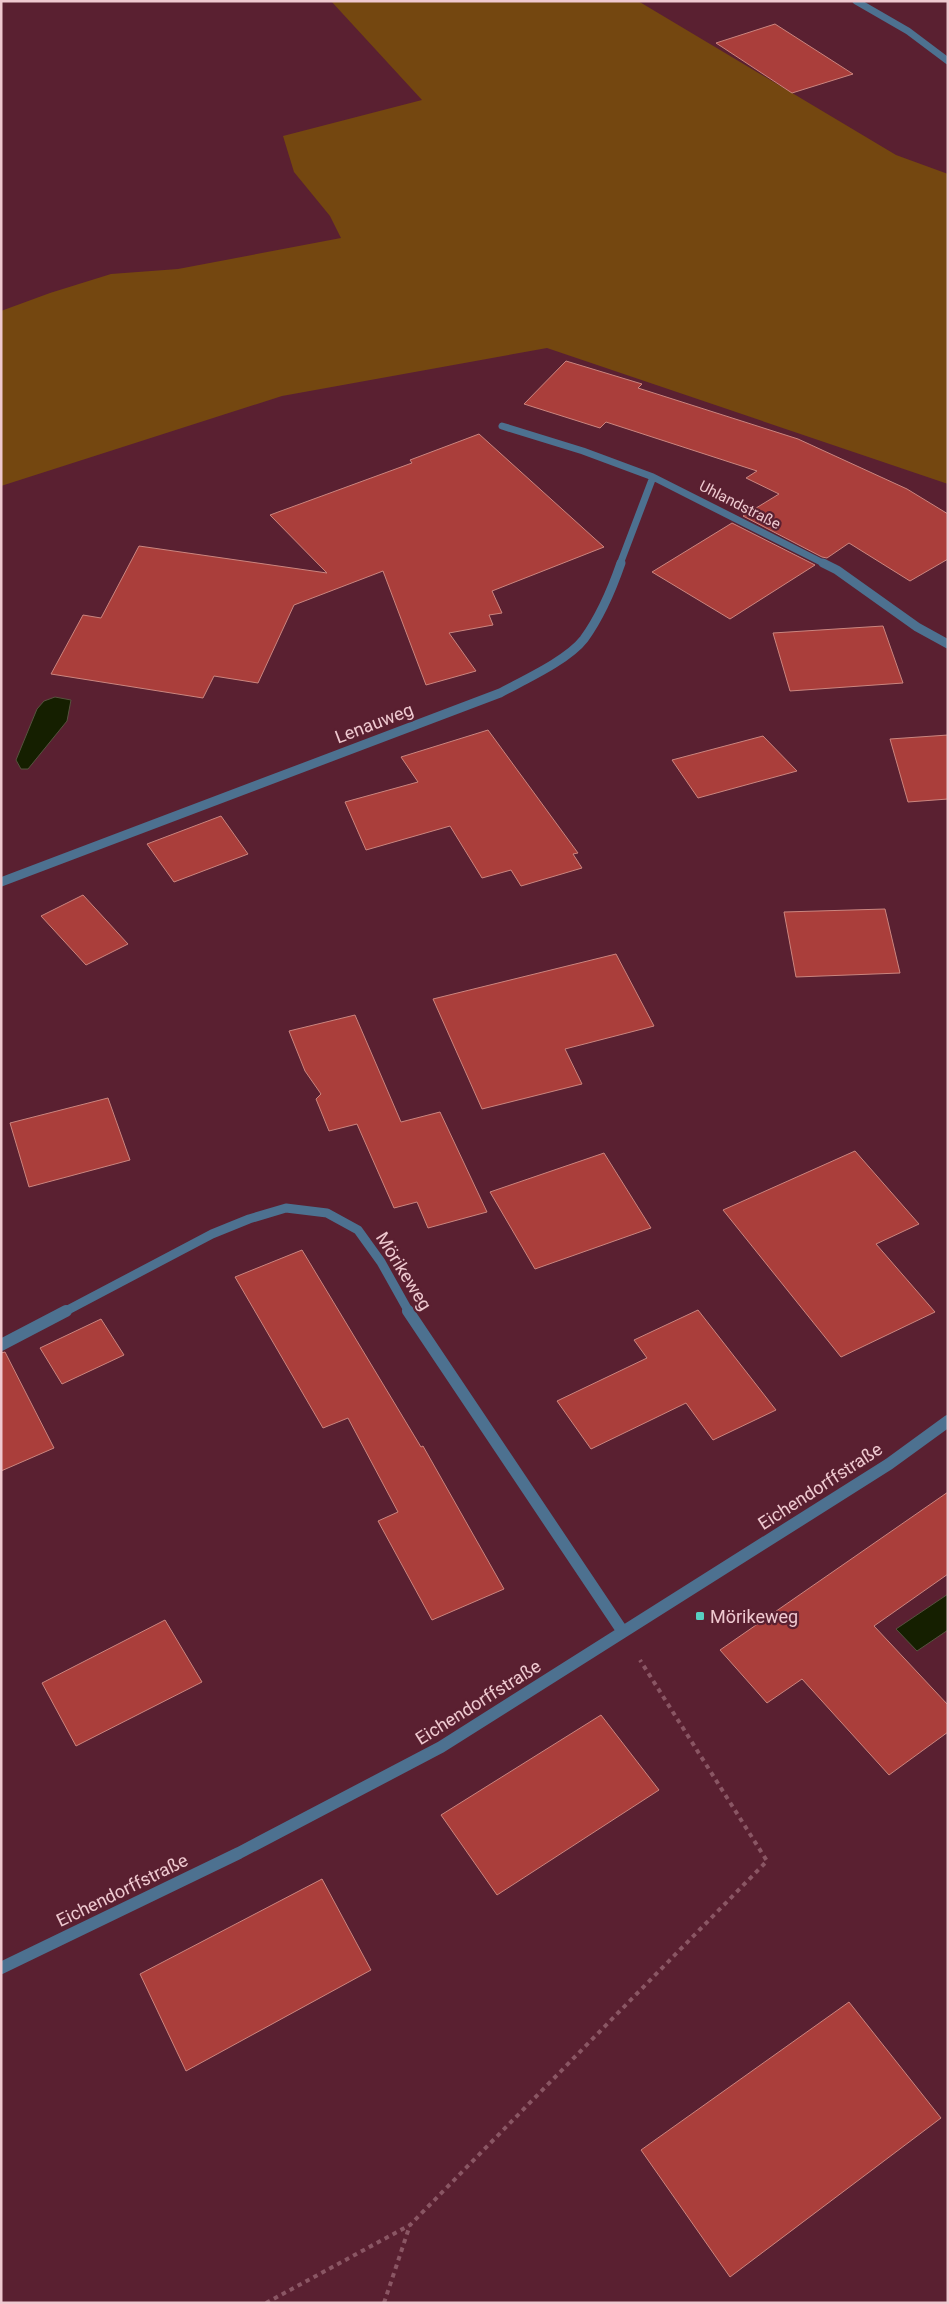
<svg xmlns="http://www.w3.org/2000/svg" width="949" height="2304" viewBox="0 0 949 2304" font-family="Roboto,sans-serif">
<style>
.green{fill:#744710}
.water{fill:#151f00;stroke:#56523e}
.building{fill:#aa3e3b;stroke:#cb857f}
.lines{fill:none;stroke-linecap:round;stroke-linejoin:round}
.path{stroke:#8a5664;stroke-width:4;stroke-dasharray:4.5 4.5;stroke-linecap:butt}
.street-far2{stroke:#4d7190;stroke-width:7}
.street-far1{stroke:#4d7190;stroke-width:9}
.street{stroke:#4d7190;stroke-width:12}
.poi-dot{fill:#58cec1;stroke:#5a2031;stroke-width:2}
.labels{text-anchor:middle;dominant-baseline:central;stroke-width:4.5;stroke-linejoin:round;paint-order:stroke}
.far-street-label{font-size:15px;fill:#efc9d0;stroke:#5a2031}
.street-label{font-size:18px;fill:#efc9d0;stroke:#5a2031}
.poi-label{font-size:18px;fill:#efc9d0;stroke:#5a2031;text-anchor:start}
</style>
<rect width="100%" height="100%" fill="#5a2031"/>
<path class="green" d="M 331,1 L 638,1 L 896,155 L 948,174 L 948,484 L 547,348 L 282,396 L 1,486 L 1,311 L 50,293 L 111,274 L 178,269 L 341,238 L 330,216 L 294,172 L 283,136 L 422,100 Z"/>
<path class="water" d="M 55,697 L 71,700 L 67,721 L 28,769 L 21,769 L 16,760 L 37,709 L 44,701 Z
M 948,1594 L 948,1630 L 917,1651 L 896,1629 Z"/>
<path class="building" d="M 775,24 L 853,74 L 792,93 L 716,43 Z
M 566,361 L 642,384 L 638,388 L 798,439 L 907,489 L 948,514 L 948,559 L 910,581 L 849,543 L 827,558 L 822,557 L 743,516 L 779,494 L 746,478 L 757,471 L 606,422 L 600,428 L 524,404 Z
M 479,434 L 604,547 L 492,591 L 502,613 L 489,615 L 493,625 L 449,633 L 476,671 L 426,685 L 383,571 L 294,605 L 258,683 L 214,676 L 203,698 L 51,674 L 83,615 L 101,618 L 139,546 L 327,573 L 270,515 L 412,463 L 410,460 Z
M 732,523 L 815,565 L 730,619 L 652,572 Z
M 883,626 L 903,683 L 790,691 L 773,633 Z
M 488,730 L 578,853 L 573,854 L 582,868 L 521,886 L 511,870 L 482,878 L 450,826 L 366,850 L 345,802 L 418,782 L 401,757 Z
M 948,735 L 948,799 L 908,802 L 890,739 Z
M 763,736 L 797,771 L 698,798 L 672,760 Z
M 221,816 L 248,854 L 174,882 L 147,844 Z
M 83,895 L 128,944 L 86,965 L 41,916 Z
M 885,909 L 900,973 L 796,977 L 784,912 Z
M 616,954 L 654,1026 L 565,1049 L 582,1084 L 482,1109 L 433,999 Z
M 355,1015 L 401,1122 L 440,1112 L 487,1212 L 428,1228 L 417,1202 L 394,1208 L 357,1124 L 329,1131 L 316,1099 L 321,1094 L 305,1071 L 289,1031 Z
M 108,1098 L 130,1160 L 29,1187 L 10,1123 Z
M 855,1151 L 919,1224 L 876,1244 L 935,1312 L 841,1357 L 723,1210 Z
M 604,1153 L 651,1228 L 535,1269 L 490,1192 Z
M 302,1250 L 421,1447 L 423,1446 L 504,1589 L 432,1620 L 378,1521 L 398,1512 L 348,1418 L 323,1428 L 235,1277 Z
M 698,1310 L 776,1410 L 713,1440 L 686,1403 L 591,1449 L 557,1401 L 647,1358 L 634,1340 Z
M 101,1319 L 124,1355 L 62,1384 L 40,1348 Z
M 5,1352 L 54,1448 L 1,1471 L 1,1353 Z
M 948,1492 L 948,1574 L 874,1626 L 948,1705 L 948,1732 L 889,1775 L 802,1679 L 767,1703 L 720,1650 Z
M 165,1620 L 202,1682 L 76,1746 L 42,1683 Z
M 601,1715 L 659,1790 L 497,1895 L 441,1815 Z
M 322,1879 L 371,1970 L 186,2071 L 140,1974 Z
M 849,2002 L 941,2118 L 730,2277 L 641,2150 Z"/>
<g class="lines">
<path class="path" d="M 266,2303 L 410,2225 L 767,1861 L 640,1660
M 384,2303 L 410,2225"/>
<path class="street-far2" d="M 856,1 L 908,31 L 948,61
M 502,426 L 583,451 L 653,477 L 825,564
M 620,564 L 653,477"/>
<path class="street-far1" d="M 823,563 L 837,570 L 917,627 L 948,644
M 1,882 L 500,693 C 524,680 568,660 584,639 C 600,617 612,589 621,563
M 64,1312 L 212,1234 L 249,1219 L 286,1208 L 327,1213 L 358,1230 L 381,1262 L 409,1312"/>
<path class="street" d="M 408,1311 L 623,1632
M 1,1345 L 66,1311
M 1,1968 L 239,1853 L 441,1747 L 889,1464 L 948,1421"/>
</g>
<rect class="poi-dot" x="695" y="1611" width="10" height="10" rx="2.5"/>
<g class="labels">
<g class="far-street-label">
<text transform="translate(740 505) rotate(27)">Uhlandstraße</text>
</g>
<g class="street-label">
<text transform="translate(374 723) rotate(-21)">Lenauweg</text>
<text transform="translate(404 1271) rotate(58)">Mörikeweg</text>
<text transform="translate(820 1486) rotate(-33)">Eichendorffstraße</text>
<text transform="translate(478 1702) rotate(-32)">Eichendorffstraße</text>
<text transform="translate(122 1890) rotate(-26)">Eichendorffstraße</text>
</g>
<g class="poi-label">
<text x="710" y="1616">Mörikeweg</text>
</g>
</g>
<rect width="949" height="2304" fill="none" stroke="#efc9d0" stroke-width="5"/>
</svg>
